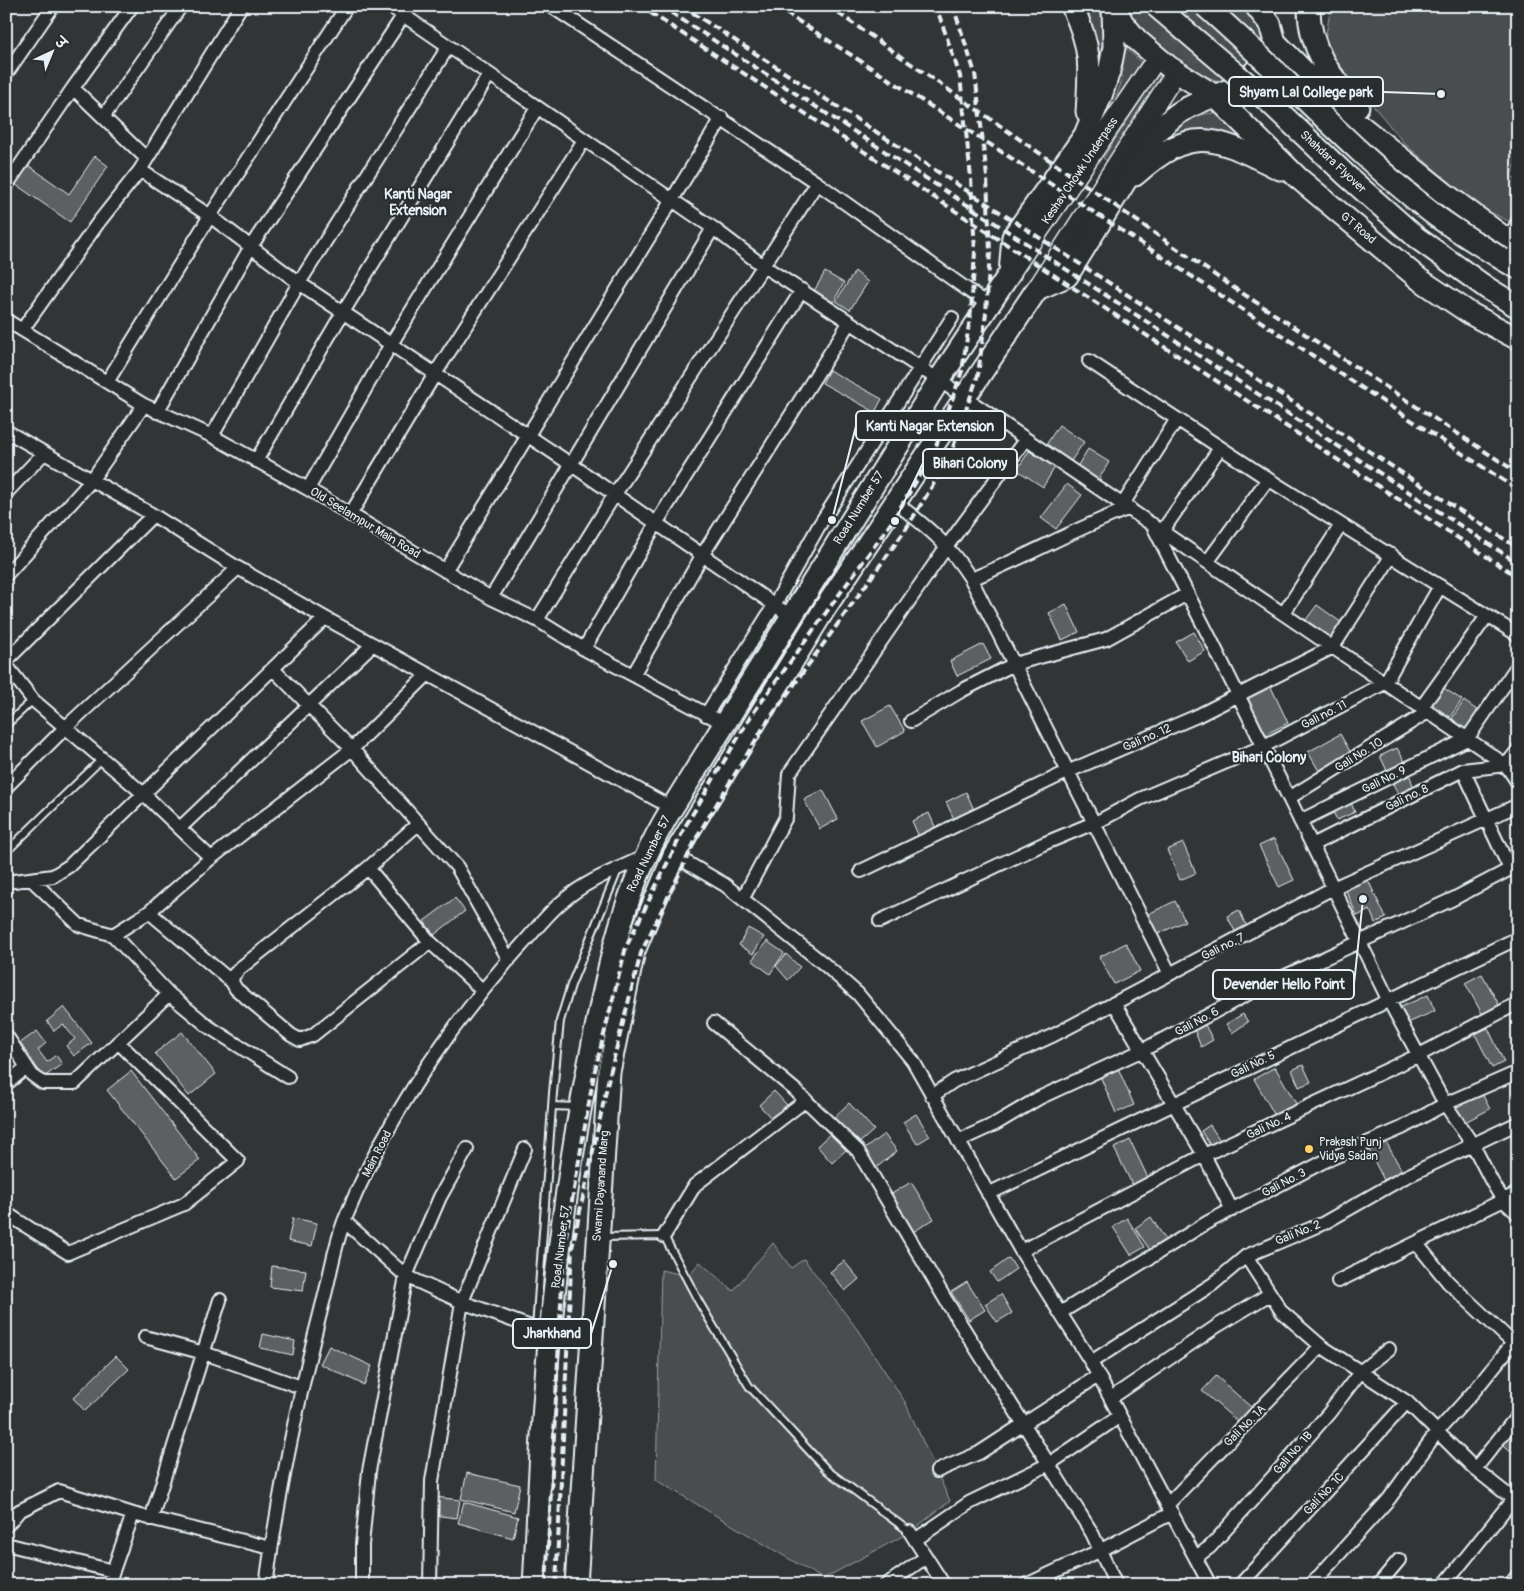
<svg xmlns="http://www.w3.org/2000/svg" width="1524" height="1591" viewBox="0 0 1524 1591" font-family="Pangolin,'Playpen Sans Deva',sans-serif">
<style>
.green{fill:#494d4f;stroke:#989fa4}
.building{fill:#5c6063;stroke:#e8f1f8}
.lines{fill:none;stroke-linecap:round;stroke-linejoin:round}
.secondary-tunnel{stroke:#4d5153;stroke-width:19;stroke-dasharray:19 9;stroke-linecap:butt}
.service-casing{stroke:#e8f1f8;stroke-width:10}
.minor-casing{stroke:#e8f1f8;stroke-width:16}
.secondary-casing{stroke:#e8f1f8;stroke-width:22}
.primary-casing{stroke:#e8f1f8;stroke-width:25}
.trunk-casing{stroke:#e8f1f8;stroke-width:25}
.service{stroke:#2a2d2e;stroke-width:6}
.minor{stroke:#2a2d2e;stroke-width:12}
.secondary{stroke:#2a2d2e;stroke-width:19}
.primary{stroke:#2a2d2e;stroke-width:21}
.trunk{stroke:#2a2d2e;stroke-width:21}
.rail{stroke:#e8f1f8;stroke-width:4;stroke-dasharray:8 4;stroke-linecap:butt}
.trunk-bridge-casing{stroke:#e8f1f8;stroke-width:25;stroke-linecap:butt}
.trunk-bridge{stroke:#2a2d2e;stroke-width:21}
.poi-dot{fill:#ffd166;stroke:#2a2d2e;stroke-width:2}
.labels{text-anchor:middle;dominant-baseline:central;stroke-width:4;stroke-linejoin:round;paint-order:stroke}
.street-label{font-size:12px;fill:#e8f1f8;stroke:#2a2d2e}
.poi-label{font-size:12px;fill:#e8f1f8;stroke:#2a2d2e;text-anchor:start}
.neighbourhood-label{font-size:14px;font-weight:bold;fill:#e8f1f8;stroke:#2a2d2e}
.leader{fill:none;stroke:#e8f1f8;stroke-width:2}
.callout-dot{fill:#e8f1f8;stroke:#2a2d2e;stroke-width:2}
.callout{fill:#2a2d2e;stroke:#e8f1f8;stroke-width:2}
.callout-label{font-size:14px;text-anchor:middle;font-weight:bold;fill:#e8f1f8}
</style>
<rect width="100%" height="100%" fill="#323536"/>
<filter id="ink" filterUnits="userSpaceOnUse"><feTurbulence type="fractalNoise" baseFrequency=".02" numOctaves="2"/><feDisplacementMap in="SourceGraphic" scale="10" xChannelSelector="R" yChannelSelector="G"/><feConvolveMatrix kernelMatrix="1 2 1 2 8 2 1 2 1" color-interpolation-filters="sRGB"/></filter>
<g filter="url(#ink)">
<path class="green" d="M 1083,6 L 1098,6 C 1108,29 1104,54 1100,78 Z
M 1123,6 L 1242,6 C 1286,45 1263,52 1230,84 C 1184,73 1150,43 1123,6 Z
M 1331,6 L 1518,6 L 1518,159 L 1511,176 L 1518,180 L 1518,226 L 1475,204 L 1404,143 L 1324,46 Z
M 1125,47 L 1141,62 L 1111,110 L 1121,83 Z
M 1157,75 L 1161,78 L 1107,161 L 1103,158 Z
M 1214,113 L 1226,117 L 1252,143 C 1219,129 1204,126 1169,136 C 1182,122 1194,114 1214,113 Z
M 773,1243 L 791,1268 L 804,1259 L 857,1329 L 905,1402 L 950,1501 L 910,1532 L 823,1579 L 656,1480 L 661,1270 L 688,1276 L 700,1262 L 733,1291 Z"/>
<path class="building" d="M 95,156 L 108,166 L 70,222 L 12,182 L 25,163 L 69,194 Z
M 855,271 L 868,282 L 850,310 L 836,301 Z
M 825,272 L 844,283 L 833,302 L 814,291 Z
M 829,370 L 882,399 L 875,412 L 822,383 Z
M 1059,425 L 1084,442 L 1071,461 L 1046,445 Z
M 1088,449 L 1109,462 L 1096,484 L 1075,470 Z
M 1029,451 L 1055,467 L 1043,487 L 1017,470 Z
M 1067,484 L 1082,495 L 1056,529 L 1041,518 Z
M 1066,604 L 1079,632 L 1062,640 L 1049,613 Z
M 1317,605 L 1342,623 L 1330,640 L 1305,621 Z
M 1194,632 L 1205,651 L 1188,661 L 1176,642 Z
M 983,644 L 991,659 L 957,676 L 950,661 Z
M 1270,685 L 1288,723 L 1264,735 L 1246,697 Z
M 1442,687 L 1462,700 L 1450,717 L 1430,703 Z
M 1464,701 L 1481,713 L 1467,734 L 1452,718 Z
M 890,706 L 905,731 L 877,747 L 862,721 Z
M 1340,734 L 1351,753 L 1319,771 L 1308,752 Z
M 1397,748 L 1407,765 L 1389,775 L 1380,756 Z
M 1408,770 L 1414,789 L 1399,797 L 1391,779 Z
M 823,790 L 838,819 L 820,829 L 804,800 Z
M 966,792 L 975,812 L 955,821 L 946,802 Z
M 1348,796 L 1355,812 L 1337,820 L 1329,804 Z
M 929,813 L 936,829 L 919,837 L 912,821 Z
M 1274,839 L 1294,880 L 1279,887 L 1259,846 Z
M 1183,843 L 1196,873 L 1180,880 L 1167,850 Z
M 1367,878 L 1386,918 L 1375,923 L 1370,910 L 1357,916 L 1345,888 Z
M 455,898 L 465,911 L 434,935 L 424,921 Z
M 1175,901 L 1185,921 L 1156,935 L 1146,915 Z
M 1239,910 L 1248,929 L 1237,935 L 1227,916 Z
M 748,928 L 764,937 L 753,954 L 739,945 Z
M 767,941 L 784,953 L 770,974 L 752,960 Z
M 1126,943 L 1140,971 L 1114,984 L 1099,957 Z
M 786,954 L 800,967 L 788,980 L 776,966 Z
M 1482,974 L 1502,1010 L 1485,1019 L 1465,983 Z
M 1428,995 L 1435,1011 L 1408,1023 L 1401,1007 Z
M 64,1007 L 92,1043 L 74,1056 L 66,1046 L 75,1039 L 63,1024 L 54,1031 L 47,1021 Z
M 1243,1014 L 1248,1022 L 1232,1033 L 1226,1024 Z
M 1204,1023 L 1213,1040 L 1201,1047 L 1194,1029 Z
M 1488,1028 L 1504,1062 L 1492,1068 L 1475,1034 Z
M 37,1031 L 46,1043 L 38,1050 L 47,1062 L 56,1055 L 62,1064 L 44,1077 L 19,1044 Z
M 182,1032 L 216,1074 L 189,1096 L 155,1053 Z
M 1303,1065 L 1311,1082 L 1299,1087 L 1292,1070 Z
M 1275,1067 L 1298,1107 L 1277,1119 L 1254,1079 Z
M 1118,1068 L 1134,1105 L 1116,1113 L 1100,1076 Z
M 131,1071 L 200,1160 L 176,1178 L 107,1090 Z
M 774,1091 L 788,1106 L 773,1120 L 759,1105 Z
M 1481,1092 L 1490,1109 L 1463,1123 L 1454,1105 Z
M 849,1103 L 874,1130 L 856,1146 L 832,1119 Z
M 916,1114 L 930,1136 L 917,1144 L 903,1122 Z
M 1210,1125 L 1221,1142 L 1212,1148 L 1201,1131 Z
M 833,1131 L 848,1148 L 832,1163 L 817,1146 Z
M 884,1134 L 897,1151 L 876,1168 L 862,1151 Z
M 1130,1140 L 1150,1182 L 1135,1190 L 1114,1148 Z
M 1385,1140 L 1402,1171 L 1384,1180 L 1368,1149 Z
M 911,1182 L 934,1219 L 913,1232 L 890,1195 Z
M 1151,1217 L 1169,1245 L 1154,1256 L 1135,1228 Z
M 293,1218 L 317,1223 L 312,1246 L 288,1241 Z
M 1127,1218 L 1145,1247 L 1131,1255 L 1113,1227 Z
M 1009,1258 L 1016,1269 L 997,1282 L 990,1272 Z
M 844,1261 L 859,1279 L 845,1291 L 830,1272 Z
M 272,1266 L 306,1270 L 303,1291 L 270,1287 Z
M 967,1282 L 985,1310 L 969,1320 L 951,1292 Z
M 1001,1294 L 1012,1313 L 997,1322 L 985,1304 Z
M 263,1334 L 295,1341 L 293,1355 L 260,1348 Z
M 329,1346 L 372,1366 L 364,1385 L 320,1364 Z
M 116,1356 L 129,1369 L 85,1411 L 73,1398 Z
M 1216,1376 L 1252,1408 L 1239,1423 L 1202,1391 Z
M 1514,1425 L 1518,1428 L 1518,1457 L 1500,1442 Z
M 467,1473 L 520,1485 L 514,1512 L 461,1499 Z
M 435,1497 L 460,1500 L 457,1518 L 433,1515 Z
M 464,1502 L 518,1517 L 513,1538 L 458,1523 Z"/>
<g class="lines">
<path class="secondary-tunnel" d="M 1150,68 L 1198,6
M 1170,83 L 1228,6"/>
<defs>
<path id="service" d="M 1508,235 L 1518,214
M 6,725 L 33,700
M 6,852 L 103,758
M 552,1106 L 578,1107
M 602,1237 L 664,1236 L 700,1304 L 749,1386 L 828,1471 L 910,1532
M 536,1329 L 553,1093 L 560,1021 L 571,985 L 618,870"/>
<path id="minor" d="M 390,6 L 713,228 L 762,265 L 939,380 L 1506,765 L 1518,783
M 551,6 L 817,183 L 989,305
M 6,74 L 53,6
M 73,88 L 147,159
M 104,116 L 181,6
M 140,170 L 210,216 L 299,283 L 572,465 L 792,617
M 6,186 L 73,88 L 132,6
M 6,320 L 144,405 L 212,436 L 308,489 L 491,598 L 537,620 L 584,649 L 725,724
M 22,330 L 98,223 L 140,170 L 241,6
M 1089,361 L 1268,479 L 1518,635
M 107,382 L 210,216 L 347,6
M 157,412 L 250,248 L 403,16
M 6,431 L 153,515 L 238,568 L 325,618 L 672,808
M 212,436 L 299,283 L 448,47
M 256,461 L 343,312 L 489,75
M 308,489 L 391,344 L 537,108
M 6,493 L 44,453
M 895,502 C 928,528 948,543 971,579 L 1170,974
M 1123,504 L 1177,419
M 350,515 L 435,374 L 584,140
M 1152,524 L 1211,640 L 1388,999 L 1445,1104 L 1473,1145 L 1492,1182 L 1503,1200 L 1518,1214
M 1163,530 L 1220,448
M 1208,561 L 1268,479
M 445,571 L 722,118
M 6,575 L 91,481 L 144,405
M 971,579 C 1025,558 1075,528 1130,508
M 491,598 L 713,228
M 1284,613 L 1341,525
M 537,620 L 615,494 L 817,183
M 584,649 L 657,522 L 802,290
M 6,661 L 153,515
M 6,665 L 33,700 L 145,795 L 211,858 L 149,912 L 113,935
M 273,669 L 352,749 L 457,867 L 509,960
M 633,675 L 703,554 L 849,323
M 1421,708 L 1487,616
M 706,715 L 775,604 L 820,524 L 952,318
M 911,721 L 961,691 L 1014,664 L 1106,639 L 1187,594
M 1463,770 L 1510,869
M 6,787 L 66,727 L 238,568
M 1289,798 L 1428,712
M 1300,821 L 1467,739 L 1518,665
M 180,828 L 373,644
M 1312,845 L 1463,770 L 1506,765 L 1518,750
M 674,855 L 725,885 L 824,964 L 858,994 L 913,1061 L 1021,1251 L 1091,1362 L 1210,1585
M 210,859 L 352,749 L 428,674
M 368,868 L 430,942 L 482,990
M 861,871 L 1067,772 L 1197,716 L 1333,647 L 1392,555
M 32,880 L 79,925 L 113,935 L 169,994 L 209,1027 L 288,1077
M 6,882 L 53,876 L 69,866 L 325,618
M 743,898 L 786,817 L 789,774 L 947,546 L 1025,440
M 149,912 L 232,982 L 236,989 L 291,1035 L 300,1040 L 313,1035 L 430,942
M 880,921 L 1043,844 L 1101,820 L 1140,799 L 1264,746 L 1385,683 L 1440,586
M 232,982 L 233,976 L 239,969 L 368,868 L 417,825
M 1114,1003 L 1204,1155 L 1232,1210
M 714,1023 L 795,1090 L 858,1151 L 947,1302 L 1092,1533 L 1116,1585
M 6,1035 L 32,1075 L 43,1083 L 75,1083 L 169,994
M 6,1084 L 27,1067
M 932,1096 L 954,1081 L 1054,1035 L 1333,888 L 1518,805
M 958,1141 L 995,1124 L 1039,1098 L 1143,1050 L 1257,989 L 1453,899 L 1518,865
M 988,1194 L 1518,938
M 6,1213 L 68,1253 L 184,1204 L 238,1161 L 118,1042
M 344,1221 L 406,1276 L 462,1302 L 550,1334
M 664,1236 L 695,1185 L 806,1100
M 1417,1244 L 1448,1282 L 1513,1343
M 1021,1251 L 1204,1155 L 1419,1055 L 1518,1003
M 1246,1256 L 1282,1312 L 1321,1346 L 1407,1402 L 1475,1469 L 1518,1503
M 1338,1281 L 1518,1193
M 1060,1313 L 1208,1222 L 1323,1162 L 1402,1128 L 1445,1104 L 1518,1072
M 145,1337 L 204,1353 L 301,1387
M 1091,1362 L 1213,1284 L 1246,1256 L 1324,1223 L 1403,1178 L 1518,1123
M 1111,1398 L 1217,1326 L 1270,1294
M 1475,1469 L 1518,1415
M 937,1471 L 979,1453 L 1098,1376
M 1167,1505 L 1321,1346
M 151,1519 L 220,1300
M 6,1526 L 19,1511 L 59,1491 L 133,1514 L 271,1548
M 910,1532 L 944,1585
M 915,1540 L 969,1503 L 1049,1464 L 1120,1416
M 6,1544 L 113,1571
M 1196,1557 L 1210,1547 L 1271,1479 L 1329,1413 L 1361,1371 L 1389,1349
M 108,1585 L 133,1514
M 266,1585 C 279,1490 298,1399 322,1306 C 330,1278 334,1246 345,1219 C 386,1119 447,1029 519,948 C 533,933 547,914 563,901 C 587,880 618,869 646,856
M 362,1585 L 362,1545 L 369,1471 L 406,1276 L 440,1197 L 467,1149
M 430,1585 L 432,1481 L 462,1302 L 525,1149
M 886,1585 L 926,1557
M 1026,1585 L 1101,1550 L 1172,1513
M 1240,1585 L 1407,1402
M 1311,1585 L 1389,1499 L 1437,1432 L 1475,1390 L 1518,1337
M 1378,1585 L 1399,1560
M 1444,1585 L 1518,1493
M 1510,1585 L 1518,1575"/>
<path id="secondary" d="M 1010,273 L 1150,68
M 1037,289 L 1169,83"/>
<path id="primary" d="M 1072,6 C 1092,49 1090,66 1087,112
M 1115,6 L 1122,22 L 1137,40 L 1169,67 L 1215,96 L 1297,177 L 1419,279 L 1471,314 L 1518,339
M 1256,6 L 1270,24 L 1275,42 L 1347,115 L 1444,193 L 1518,248
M 1309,6 C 1308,46 1330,78 1358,106
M 1135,175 C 1194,122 1216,138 1280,169
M 534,1585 C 539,1501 541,1417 550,1334 C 559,1240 572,1145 591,1053 C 608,966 624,885 672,808 L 939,380 L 1010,273 L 1013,237 L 1085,135 L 1102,93 L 1110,68 L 1114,47 L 1113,6
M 576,1585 L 609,1072 L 634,951 L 674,855 L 825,608 L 1037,289 L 1067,276 L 1153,136 C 1162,127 1171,117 1182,111 C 1195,103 1210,98 1224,92 C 1248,83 1264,64 1275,42"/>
<path id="trunk" d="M 1502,259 L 1518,268
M 1487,288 L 1518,307"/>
</defs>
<use href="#service" class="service-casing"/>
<use href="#minor" class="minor-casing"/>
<use href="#secondary" class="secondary-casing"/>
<use href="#primary" class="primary-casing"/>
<use href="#trunk" class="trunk-casing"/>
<use href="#service" class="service"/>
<use href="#minor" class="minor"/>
<use href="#secondary" class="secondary"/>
<use href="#primary" class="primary"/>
<use href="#trunk" class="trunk"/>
<path class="rail" d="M 640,6 L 1518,577
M 661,6 L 1518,563
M 682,6 L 1518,548
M 775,6 L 1008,156 L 1518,490
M 828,6 L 1222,280 L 1518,473
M 546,1585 L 564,1247 L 594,1074 L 626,947 L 686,825 L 751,716 L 891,523 L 934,452 L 962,371 L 971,311 L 975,252 L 971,178 L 960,76 L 936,6
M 556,1585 L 572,1248 L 609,1077 L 641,953 L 699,833 L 765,725 L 904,532 L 949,459 L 978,375 L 986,313 L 990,252 L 987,177 L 975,73 L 953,6"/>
<defs>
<path id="trunk-bridge" d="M 1156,6 L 1270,103 L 1347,176 L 1417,238 L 1487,288
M 1205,6 C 1282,73 1351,150 1432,213 C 1454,230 1479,244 1502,259"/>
</defs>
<use href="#trunk-bridge" class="trunk-bridge-casing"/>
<use href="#trunk-bridge" class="trunk-bridge"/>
</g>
</g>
<circle class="poi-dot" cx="1309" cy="1149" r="5"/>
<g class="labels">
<g class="street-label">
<text transform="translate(1333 162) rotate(43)">Shahdara Flyover</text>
<text transform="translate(1080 171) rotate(-56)">Keshav Chowk Underpass</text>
<text transform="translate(1358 228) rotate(40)">GT Road</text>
<text transform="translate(859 508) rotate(-58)">Road Number 57</text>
<text transform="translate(365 523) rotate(31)">Old Seelampur Main Road</text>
<text transform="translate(1324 715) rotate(-27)">Gali no. 11</text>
<text transform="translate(1147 738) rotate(-24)">Gali no. 12</text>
<text transform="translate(1359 755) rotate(-32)">Gali No. 10</text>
<text transform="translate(1384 780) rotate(-26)">Gali No. 9</text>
<text transform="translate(1407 798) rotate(-26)">Gali no. 8</text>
<text transform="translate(649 854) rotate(-64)">Road Number 57</text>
<text transform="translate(1223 947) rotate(-26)">Gali no. 7</text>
<text transform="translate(1197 1022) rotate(-28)">Gali No. 6</text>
<text transform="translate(1253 1065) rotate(-26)">Gali No. 5</text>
<text transform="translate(1269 1126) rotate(-25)">Gali No. 4</text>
<text transform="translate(377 1154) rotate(-63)">Main Road</text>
<text transform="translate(1284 1183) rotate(-28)">Gali No. 3</text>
<text transform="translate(601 1186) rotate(-86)">Swami Dayanand Marg</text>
<text transform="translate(1298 1233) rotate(-22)">Gali No. 2</text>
<text transform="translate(561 1247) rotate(-83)">Road Number 57</text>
<text transform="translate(1245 1426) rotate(-45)">Gali No. 1A</text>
<text transform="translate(1293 1453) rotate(-49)">Gali No. 1B</text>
<text transform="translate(1324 1494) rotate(-47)">Gali No. 1C</text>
</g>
<g class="poi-label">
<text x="1319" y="1142">Prakash Punj<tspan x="1319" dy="14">Vidya Sadan</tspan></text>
</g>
<g class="neighbourhood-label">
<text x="418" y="194">Kanti Nagar<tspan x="418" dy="16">Extension</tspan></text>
<text x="1269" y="757">Bihari Colony</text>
</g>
</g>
<path class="leader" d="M1441 94L1383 92M832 520L856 426M895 521L923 463M1363 899L1354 984M613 1264L591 1334"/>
<g class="callout-dot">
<circle cx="1441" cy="94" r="5"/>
<circle cx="832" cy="520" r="5"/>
<circle cx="895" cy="521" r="5"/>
<circle cx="1363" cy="899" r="5"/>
<circle cx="613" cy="1264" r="5"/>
</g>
<g class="callout">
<rect x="1229" y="77" width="154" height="29" rx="5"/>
<rect x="856" y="411" width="149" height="29" rx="5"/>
<rect x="923" y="449" width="94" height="29" rx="5"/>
<rect x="1213" y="970" width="141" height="29" rx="5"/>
<rect x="513" y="1319" width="78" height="29" rx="5"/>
</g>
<g class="callout-label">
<text x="1306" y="97">Shyam Lal College park</text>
<text x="930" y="431">Kanti Nagar Extension</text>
<text x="970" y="468">Bihari Colony</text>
<text x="1284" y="989">Devender Hello Point</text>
<text x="552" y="1338">Jharkhand</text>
</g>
<rect width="1524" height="1591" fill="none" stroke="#2a2d2e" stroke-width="25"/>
<rect x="12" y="12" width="1499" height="1566" fill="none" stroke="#e8f1f8" stroke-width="2" filter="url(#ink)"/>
<g transform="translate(52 52) rotate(44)" stroke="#2a2d2e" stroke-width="4" paint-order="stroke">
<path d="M0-4L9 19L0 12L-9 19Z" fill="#e8f1f8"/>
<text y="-8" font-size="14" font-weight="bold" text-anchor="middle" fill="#e8f1f8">उ</text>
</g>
</svg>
